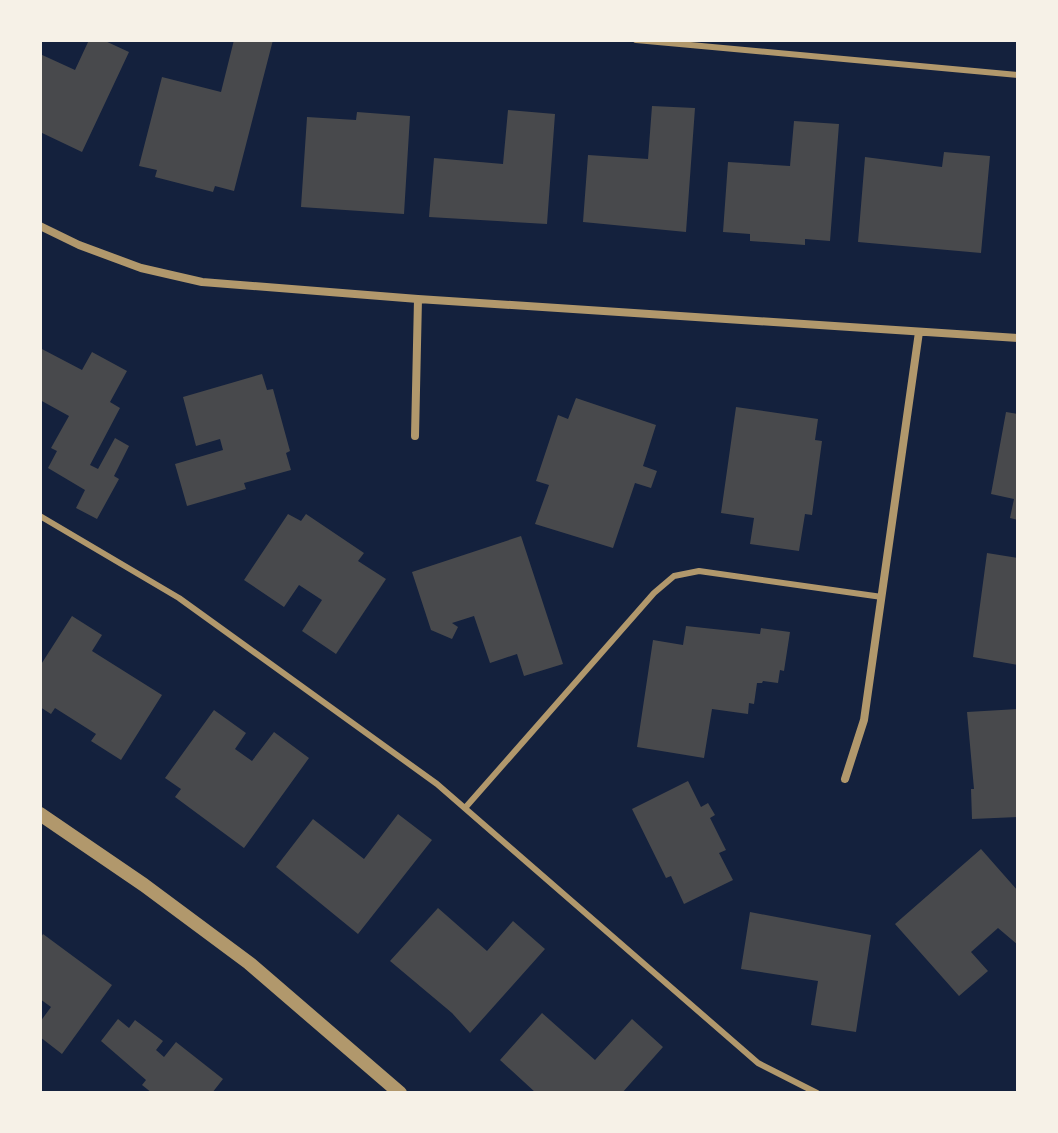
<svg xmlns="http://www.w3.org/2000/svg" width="1058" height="1133" viewBox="0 0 1058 1133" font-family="Overpass,sans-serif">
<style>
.building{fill:#48494c}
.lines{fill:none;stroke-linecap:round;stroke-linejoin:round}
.service{stroke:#b1986c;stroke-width:6}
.minor{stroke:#b1986c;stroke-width:8}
.tertiary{stroke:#b1986c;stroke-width:14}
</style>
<rect width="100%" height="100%" fill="#14213d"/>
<path class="building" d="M 89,40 L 103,40 L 129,52 L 82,152 L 40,132 L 40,54 L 75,70 Z
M 234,40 L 273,40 L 234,191 L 215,186 L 213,192 L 155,177 L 157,170 L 139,166 L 162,77 L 221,92 Z
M 652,106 L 695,108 L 686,232 L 583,222 L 588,155 L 648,159 Z
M 508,110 L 555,114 L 547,224 L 429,217 L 434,158 L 503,164 Z
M 357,112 L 410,116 L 404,214 L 301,207 L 307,117 L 356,120 Z
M 794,121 L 839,124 L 830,241 L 805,239 L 805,245 L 750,241 L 750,234 L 723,232 L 728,162 L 790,166 Z
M 944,152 L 990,156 L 981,253 L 858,242 L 865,157 L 942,167 Z
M 40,348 L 82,370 L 92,352 L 127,371 L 110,402 L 120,408 L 90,465 L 98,469 L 115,438 L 129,446 L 114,476 L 119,479 L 97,519 L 76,508 L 85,490 L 48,468 L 57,451 L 51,448 L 69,416 L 40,400 Z
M 262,374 L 267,390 L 273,389 L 290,451 L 286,453 L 291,470 L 244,483 L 246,489 L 187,506 L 175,464 L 223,450 L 220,439 L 196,446 L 183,397 Z
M 576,398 L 656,425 L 643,466 L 657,471 L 651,488 L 635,483 L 613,548 L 535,524 L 549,485 L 536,481 L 558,415 L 568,419 Z
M 736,407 L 818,419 L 815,440 L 822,441 L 812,515 L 805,514 L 799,551 L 750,544 L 754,518 L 721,513 Z
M 1006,412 L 1018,414 L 1018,520 L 1010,518 L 1014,499 L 991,494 Z
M 288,514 L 301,521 L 306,514 L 364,553 L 358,561 L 386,579 L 336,654 L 302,631 L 322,600 L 299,585 L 284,607 L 244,580 Z
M 521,536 L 563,664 L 524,676 L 517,654 L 490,663 L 474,616 L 452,623 L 458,627 L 452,639 L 431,630 L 412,572 Z
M 987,553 L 1018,558 L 1018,665 L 973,657 Z
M 72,616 L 102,635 L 92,651 L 162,695 L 121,760 L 91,741 L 96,734 L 55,708 L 51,714 L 40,707 L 40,666 Z
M 686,626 L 760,634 L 761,628 L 790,632 L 784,671 L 780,670 L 778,683 L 763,681 L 762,683 L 757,683 L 754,704 L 749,703 L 748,714 L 712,709 L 704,758 L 637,747 L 653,640 L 683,645 Z
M 1018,709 L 1018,817 L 972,819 L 971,789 L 974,789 L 967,712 Z
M 214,710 L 246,733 L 235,749 L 252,761 L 274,732 L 309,758 L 244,848 L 175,797 L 181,789 L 165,778 Z
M 688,781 L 701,807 L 708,803 L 715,815 L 710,818 L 726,850 L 719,853 L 733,880 L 684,904 L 671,876 L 666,878 L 632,809 Z
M 398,814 L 432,840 L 358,934 L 276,867 L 313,819 L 364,859 Z
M 981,849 L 1018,891 L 1018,945 L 998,928 L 971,952 L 988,971 L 959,996 L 895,924 Z
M 438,908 L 487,951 L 513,921 L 545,949 L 470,1033 L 452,1013 L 390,961 Z
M 750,912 L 871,935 L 856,1032 L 811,1025 L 818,981 L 741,969 Z
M 43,934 L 112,985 L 62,1054 L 40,1037 L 40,1022 L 51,1007 L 40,999 L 40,939 Z
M 542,1013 L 595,1060 L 632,1019 L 663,1047 L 622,1093 L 536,1093 L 500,1060 Z
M 118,1019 L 129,1028 L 135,1020 L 163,1041 L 156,1050 L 164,1057 L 176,1042 L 223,1079 L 212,1093 L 152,1093 L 142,1085 L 146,1080 L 101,1041 Z"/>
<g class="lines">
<path class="service" d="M 636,40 L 1018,75
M 40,516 L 179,598 L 437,784 L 758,1063 L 817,1093
M 465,808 L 654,593 L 674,576 L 699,571 L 882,597"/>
<path class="minor" d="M 40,226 L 79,245 L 141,268 L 202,282 L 418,299 L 1018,338
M 415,436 L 418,299
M 845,779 L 864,720 L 919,332"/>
<path class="tertiary" d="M 40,814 L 144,885 L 249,963 L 400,1093"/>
</g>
<rect width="1058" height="1133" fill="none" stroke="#f6f1e7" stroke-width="84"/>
</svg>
